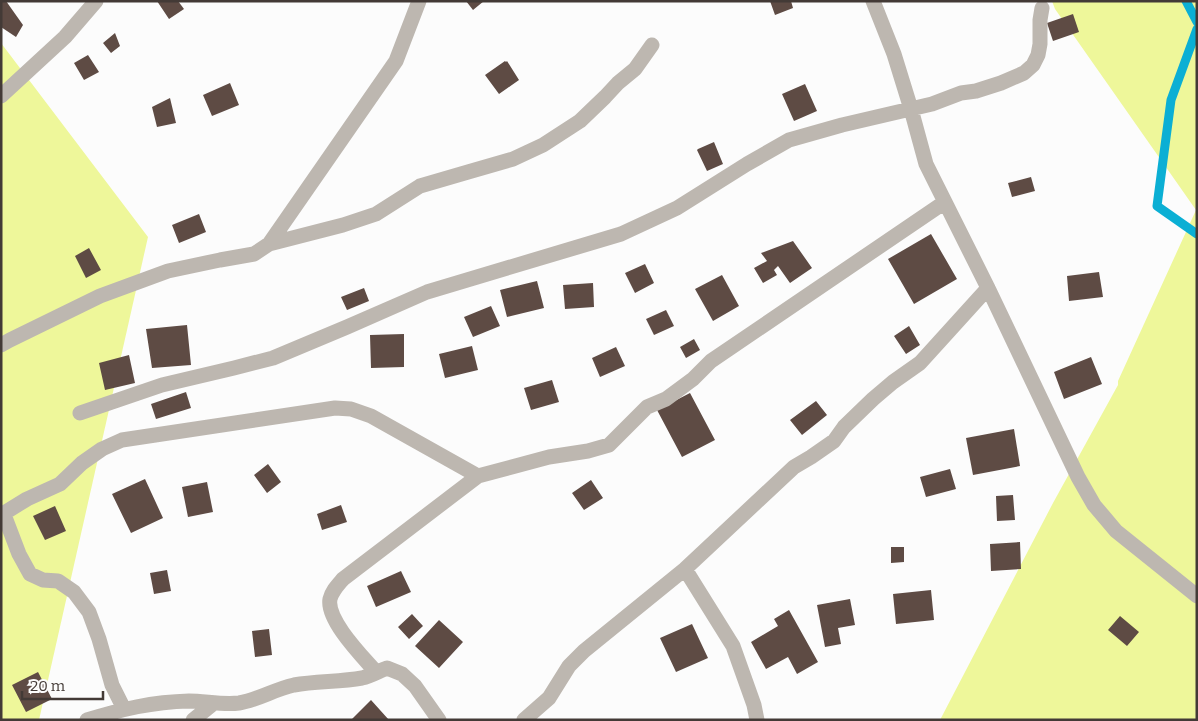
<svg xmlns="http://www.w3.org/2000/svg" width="1198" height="721" viewBox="0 0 1198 721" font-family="Bitter,serif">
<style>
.green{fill:#eef79a}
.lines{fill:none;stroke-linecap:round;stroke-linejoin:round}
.stream{stroke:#0bafd4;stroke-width:9}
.building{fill:#5e4b44}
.minor{stroke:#bdb7b0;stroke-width:15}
</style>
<rect width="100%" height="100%" fill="#fcfcfc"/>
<path class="green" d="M 1052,1 L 1197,1 L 1197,720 L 940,720 L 1053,503 L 1118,385 L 1118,381 L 1196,210 L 1055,9 Z
M 1,43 L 148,237 L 39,720 L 1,720 Z"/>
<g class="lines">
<path class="stream" d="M 1186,1 L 1197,22
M 1197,29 L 1171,100 L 1157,206 L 1197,234"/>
</g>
<path class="building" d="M 2,1 L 6,1 L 23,25 L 16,37 L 1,27 Z
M 157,1 L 178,1 L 184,9 L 169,19 Z
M 466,1 L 484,1 L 473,10 Z
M 770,1 L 791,1 L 793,8 L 775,15 Z
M 1073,14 L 1079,32 L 1053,41 L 1047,23 Z
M 115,33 L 120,46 L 111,53 L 103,43 Z
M 88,55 L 99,72 L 84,80 L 74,63 Z
M 505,61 L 506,62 L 507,61 L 519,80 L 499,94 L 485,75 Z
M 230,83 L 239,105 L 212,116 L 203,95 Z
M 805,84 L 817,111 L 794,121 L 782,94 Z
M 170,98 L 176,123 L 157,127 L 152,107 Z
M 714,142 L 723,164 L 707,171 L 697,150 L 698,149 Z
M 1031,177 L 1035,191 L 1012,197 L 1008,183 Z
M 199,214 L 206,232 L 179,243 L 172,225 Z
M 931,234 L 957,279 L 914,304 L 888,259 Z
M 793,241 L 812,268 L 790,283 L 778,266 L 774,270 L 777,275 L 763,283 L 754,268 L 767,261 L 761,253 Z
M 89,248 L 101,270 L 86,278 L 75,256 Z
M 645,264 L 654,283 L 635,293 L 625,273 Z
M 1099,272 L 1103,297 L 1069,301 L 1067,276 Z
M 722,275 L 739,306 L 713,321 L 695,289 Z
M 537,281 L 544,308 L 507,317 L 500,290 Z
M 593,283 L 594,307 L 565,309 L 563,285 Z
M 364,288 L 369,301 L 347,310 L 341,297 Z
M 491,306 L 500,326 L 473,337 L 464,317 Z
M 666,310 L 674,326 L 654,335 L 646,319 Z
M 187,325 L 191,365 L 152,368 L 146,329 Z
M 909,326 L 920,345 L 906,354 L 894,336 Z
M 404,334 L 404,367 L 371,368 L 370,335 Z
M 694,339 L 700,350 L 686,358 L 680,347 Z
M 472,346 L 478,370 L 445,378 L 439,354 Z
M 616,347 L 625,366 L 600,377 L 592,358 Z
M 129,355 L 135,383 L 105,390 L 99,363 Z
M 1091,357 L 1102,384 L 1064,399 L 1054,372 Z
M 552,380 L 559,402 L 531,410 L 524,388 Z
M 186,392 L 191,408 L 156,419 L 151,404 Z
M 690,393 L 715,440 L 682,457 L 657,410 Z
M 816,401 L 827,415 L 802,435 L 790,420 Z
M 1014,429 L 1020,466 L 973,475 L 966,438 Z
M 268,464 L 281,482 L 267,493 L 254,475 Z
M 950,469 L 956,489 L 926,497 L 920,477 Z
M 145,479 L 163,518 L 131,533 L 112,494 Z
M 591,480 L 603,498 L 584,510 L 572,493 Z
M 207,482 L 213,512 L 188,517 L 182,487 Z
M 1013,495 L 1015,520 L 997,521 L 996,496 Z
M 341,505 L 347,522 L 322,530 L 317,514 Z
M 55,506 L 66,531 L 45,540 L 33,516 Z
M 1020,542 L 1021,569 L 991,571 L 990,544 Z
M 891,547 L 904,547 L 904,562 L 891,563 Z
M 167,570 L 171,591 L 154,594 L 150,573 Z
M 401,571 L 411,592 L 376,607 L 367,586 Z
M 931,590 L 934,620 L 896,624 L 893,594 Z
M 850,599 L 855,625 L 838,628 L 841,644 L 825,647 L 817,605 Z
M 789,610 L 818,662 L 797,674 L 788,657 L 766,669 L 751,642 L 778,626 L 774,619 Z
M 412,614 L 423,626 L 409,639 L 398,627 Z
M 1120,616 L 1139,632 L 1127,646 L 1108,630 Z
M 439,620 L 463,642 L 439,668 L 415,646 Z
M 692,624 L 708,658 L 676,672 L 660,638 Z
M 269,629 L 272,655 L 255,657 L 252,631 Z
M 38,672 L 52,699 L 26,712 L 12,685 Z
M 371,700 L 389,720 L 351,720 Z"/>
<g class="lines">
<path class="minor" d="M 873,1 L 894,54 L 911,109 L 926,164 L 988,288 L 1078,477 L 1094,505 L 1116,531 L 1197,596
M 1,96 L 65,37 L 96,1
M 269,244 L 343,225 L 376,214 L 420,186 L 468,172 L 513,159 L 543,145 L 580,121 L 605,97 L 618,83 L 635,69 L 652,45
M 1,345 L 10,340 L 100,296 L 168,271 L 220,260 L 254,254 L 269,244 L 396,61 L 419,1
M 80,413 L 162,385 L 234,368 L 273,358 L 347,327 L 427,292 L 621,234 L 677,208 L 747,164 L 789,140 L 842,125 L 932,104 L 961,93 L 976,91 L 1001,83 L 1024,73 L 1033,65 L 1038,55 L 1040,44 L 1040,20 L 1042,8
M 1,515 L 27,499 L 60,484 L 82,463 L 102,449 L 122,440 L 335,408 L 351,409 L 371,416 L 478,476
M 1,517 L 6,520 L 19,554 L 30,574 L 43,580 L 58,581 L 74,592 L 89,612 L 99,639 L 112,685 L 124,709
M 685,569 L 733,646 L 754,705 L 757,720
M 376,672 C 363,657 326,620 330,599 C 332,591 337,586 343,579 L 478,476 L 549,457 L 588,451 L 609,445 L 647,407 L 666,399 L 693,379 L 711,361 L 945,202
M 87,720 C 122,709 152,702 189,701 C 205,701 222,705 239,703 C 258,700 275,689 294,685 C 316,681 340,682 362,678 C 371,676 379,671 387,668 L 402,674 L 415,686 L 439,720
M 193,720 L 214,703
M 524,720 L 549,698 L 569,666 L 584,651 L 685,569 L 794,467 L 811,457 L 834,441 L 844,427 L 873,399 L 893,382 L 920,363 L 988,288"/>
</g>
<rect width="1198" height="721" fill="none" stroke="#433a36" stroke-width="5"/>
<path d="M22 691v8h81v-8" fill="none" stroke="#433a36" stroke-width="2.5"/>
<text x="30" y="691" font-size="15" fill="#433a36" stroke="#fcfcfc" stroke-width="4" paint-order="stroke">20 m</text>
</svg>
